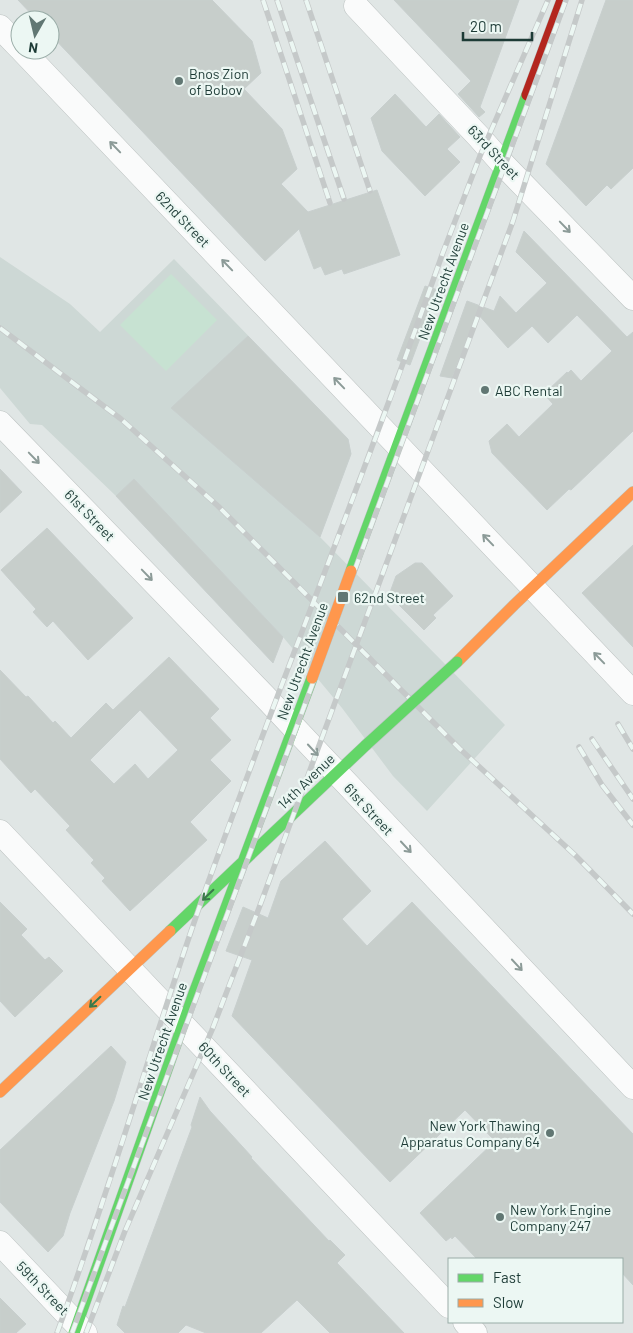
<svg xmlns="http://www.w3.org/2000/svg" width="633" height="1333" viewBox="0 0 633 1333" font-family="Barlow,sans-serif">
<style>
.built{fill:#cdd8d5}
.green{fill:#c7e2d2}
.building{fill:#c7cecb;stroke:#c8cfce;fill-rule:evenodd}
.lines{fill:none;stroke-linecap:round;stroke-linejoin:round}
.street-casing{stroke:#bdc3c2;stroke-width:25}
.fast-casing{stroke:#bbc4c2;stroke-width:12}
.slow-casing{stroke:#bbc4c2;stroke-width:12}
.jam-casing{stroke:#bbc4c2;stroke-width:12}
.street{stroke:#fafbfb;stroke-width:24}
.fast{stroke:#63d668;stroke-width:11}
.slow{stroke:#ff974d;stroke-width:11}
.jam{stroke:#b3261e;stroke-width:11}
.rail-casing{stroke:#c5c9c9;stroke-width:5.5}
.rail{stroke:#ecf7f3;stroke-width:4;stroke-dasharray:11;stroke-linecap:butt}
.fast-bridge-casing{stroke:#bbc4c2;stroke-width:12;stroke-linecap:butt}
.slow-bridge-casing{stroke:#bbc4c2;stroke-width:12;stroke-linecap:butt}
.fast-bridge{stroke:#63d668;stroke-width:11}
.slow-bridge{stroke:#ff974d;stroke-width:11}
.oneway{stroke:#8c9b98}
.oneway2{stroke:#39794a}
.poi-dot{fill:#617773;stroke:#ecf7f3;stroke-width:2}
.labels{text-anchor:middle;dominant-baseline:central;stroke-width:4.5;stroke-linejoin:round;paint-order:stroke}
.poi-label{font-size:14px;fill:#1d3b36;stroke:#ecf7f3;text-anchor:start}
.street-label{font-size:14px;fill:#1d3b36;stroke:#ecf7f3}
</style>
<rect width="100%" height="100%" fill="#e0e6e5"/>
<path class="built" d="M 0,257 L 70,304 L 100,332 L 174,259 L 348,439 L 351,454 L 320,537 L 505,725 L 427,811 L 393,776 L 342,708 L 283,637 L 134,480 L 116,496 L 42,425 L 30,424 L 0,388 Z"/>
<path class="green" d="M 171,274 L 217,320 L 166,371 L 120,325 Z"/>
<path class="building" d="M 18,0 L 212,0 L 252,41 L 261,73 L 244,89 L 282,129 L 297,169 L 281,184 L 308,212 L 377,190 L 400,255 L 344,274 L 342,269 L 325,275 L 321,266 L 314,269 L 299,229 L 265,261 L 50,34 L 50,20 L 37,20 Z
M 394,0 L 519,0 L 480,107 L 485,112 L 479,117 L 458,94 L 471,81 Z
M 606,0 L 633,0 L 633,168 L 611,189 L 607,185 L 586,206 L 546,164 Z
M 395,94 L 426,127 L 439,114 L 460,137 L 447,149 L 460,162 L 425,196 L 382,151 L 371,118 Z
M 524,231 L 627,337 L 633,332 L 633,431 L 571,490 L 569,489 L 547,510 L 492,453 L 489,441 L 507,424 L 519,437 L 553,404 L 544,394 L 567,372 L 568,373 L 571,370 L 581,381 L 612,351 L 577,315 L 548,343 L 532,326 L 508,348 L 477,313 L 452,378 L 440,376 L 467,301 L 494,311 L 500,296 L 516,313 L 547,283 L 516,252 Z
M 425,286 L 438,290 L 410,365 L 397,360 Z
M 248,336 L 348,439 L 351,454 L 320,537 L 171,408 Z
M 0,469 L 22,492 L 0,513 Z
M 134,479 L 283,637 L 273,663 L 116,496 Z
M 47,528 L 133,618 L 88,660 L 53,621 L 47,627 L 33,612 L 36,609 L 1,570 Z
M 633,545 L 633,647 L 582,593 Z
M 415,563 L 422,563 L 453,596 L 433,615 L 436,618 L 424,630 L 389,595 L 396,576 Z
M 169,657 L 219,709 L 210,718 L 231,740 L 210,760 L 231,781 L 190,822 L 207,840 L 130,911 L 102,881 L 105,878 L 91,863 L 94,860 L 66,830 L 70,826 L 35,789 L 31,793 L 0,759 L 0,670 L 26,697 L 28,696 L 53,723 L 55,721 L 71,738 L 106,703 L 113,710 ZM 140,710 L 178,750 L 148,779 L 135,764 L 114,784 L 90,760 Z
M 325,841 L 371,891 L 342,919 L 367,946 L 412,902 L 633,1134 L 633,1285 L 622,1273 L 622,1259 L 477,1259 L 455,1236 L 452,1239 L 451,1237 L 446,1241 L 420,1213 L 495,1141 L 465,1110 L 390,1182 L 232,1016 L 252,960 L 226,951 L 243,907 L 268,918 L 281,881 Z
M 0,902 L 27,929 L 21,935 L 45,960 L 49,957 L 63,971 L 15,1017 L 0,1001 Z
M 111,1046 L 126,1062 L 114,1101 L 70,1213 L 63,1236 L 48,1252 L 0,1202 L 0,1150 Z
M 200,1097 L 210,1111 L 252,1157 L 251,1158 L 329,1241 L 330,1240 L 345,1255 L 337,1263 L 404,1333 L 330,1333 L 297,1300 L 261,1333 L 206,1333 L 186,1325 L 178,1333 L 125,1333 L 117,1325 L 123,1306 L 125,1307 L 192,1127 L 191,1125 Z
M 0,1298 L 26,1324 L 16,1333 L 0,1333 Z"/>
<g class="lines">
<defs>
<path id="street" d="M 356,6 L 480,138 L 501,162 L 633,298
M 0,27 L 20,48
M 22,50 L 633,693
M 0,423 L 269,701 L 633,1087
M 0,832 L 449,1306
M 0,1243 L 85,1333
M 465,1322 L 475,1333"/>
<path id="fast" d="M 351,571 L 527,95
M 170,931 L 366,745
M 74,1333 L 194,993 L 312,678"/>
<path id="slow" d="M 457,662 L 514,605 L 633,492
M 0,1092 L 170,931"/>
<path id="jam" d="M 527,95 L 562,0"/>
</defs>
<use href="#street" class="street-casing"/>
<use href="#fast" class="fast-casing"/>
<use href="#slow" class="slow-casing"/>
<use href="#jam" class="jam-casing"/>
<use href="#street" class="street"/>
<use href="#fast" class="fast"/>
<use href="#slow" class="slow"/>
<use href="#jam" class="jam"/>
<defs>
<path id="rail" d="M 263,0 L 330,203
M 277,0 L 344,199
M 306,0 L 370,191
M 0,328 L 121,419 L 218,506 L 460,749 L 575,855 L 633,914
M 618,724 L 633,749
M 592,739 L 633,799
M 579,747 L 602,785 L 633,825
M 57,1333 C 111,1187 153,1038 205,891 C 282,678 367,469 442,255 L 480,156 L 548,0
M 72,1333 L 566,0
M 86,1333 L 125,1231 L 212,1030 L 259,908 L 513,221 L 582,0"/>
</defs>
<use href="#rail" class="rail-casing"/>
<use href="#rail" class="rail"/>
<defs>
<path id="fast-bridge" d="M 366,745 L 457,662"/>
<path id="slow-bridge" d="M 312,678 L 351,571"/>
</defs>
<use href="#fast-bridge" class="fast-bridge-casing"/>
<use href="#slow-bridge" class="slow-bridge-casing"/>
<use href="#fast-bridge" class="fast-bridge"/>
<use href="#slow-bridge" class="slow-bridge"/>
</g>
<defs><path id="oneway-shaft" d="M-6 0H5M1.5-3L5.5 0L1.5 3" fill="none" stroke-width="1.6" stroke-linecap="round" stroke-linejoin="round" transform="scale(1.25)"/></defs>
<g class="oneway">
<use href="#oneway-shaft" transform="translate(115 147) rotate(-134)"/>
<use href="#oneway-shaft" transform="translate(565 227) rotate(46)"/>
<use href="#oneway-shaft" transform="translate(227 265) rotate(-134)"/>
<use href="#oneway-shaft" transform="translate(339 383) rotate(-134)"/>
<use href="#oneway-shaft" transform="translate(34 458) rotate(46)"/>
<use href="#oneway-shaft" transform="translate(488 540) rotate(-134)"/>
<use href="#oneway-shaft" transform="translate(147 575) rotate(46)"/>
<use href="#oneway-shaft" transform="translate(599 658) rotate(-134)"/>
<use href="#oneway-shaft" transform="translate(313 750) rotate(47)"/>
<use href="#oneway-shaft" transform="translate(406 847) rotate(47)"/>
<use href="#oneway-shaft" transform="translate(517 965) rotate(47)"/>
</g>
<g class="oneway2">
<use href="#oneway-shaft" transform="translate(208 895) rotate(136)"/>
<use href="#oneway-shaft" transform="translate(95 1002) rotate(136)"/>
</g>
<g class="poi-dot">
<circle cx="179" cy="81" r="5"/>
<circle cx="485" cy="390" r="5"/>
<rect x="337" y="591" width="12" height="12" rx="2.5"/>
<circle cx="550" cy="1133" r="5"/>
<circle cx="500" cy="1217" r="5"/>
</g>
<g class="labels">
<g class="poi-label">
<text x="189" y="73">Bnos Zion<tspan x="189" dy="16">of Bobov</tspan></text>
<text x="495" y="390">ABC Rental</text>
<text x="354" y="597">62nd Street</text>
<text x="540" y="1125" text-anchor="end">New York Thawing<tspan x="540" dy="16">Apparatus Company 64</tspan></text>
<text x="510" y="1209">New York Engine<tspan x="510" dy="16">Company 247</tspan></text>
</g>
<g class="street-label">
<text transform="translate(494 152) rotate(47)">63rd Street</text>
<text transform="translate(183 219) rotate(46)">62nd Street</text>
<text transform="translate(443 281) rotate(-70)">New Utrecht Avenue</text>
<text transform="translate(90 515) rotate(46)">61st Street</text>
<text transform="translate(302 661) rotate(-70)">New Utrecht Avenue</text>
<text transform="translate(306 781) rotate(-44)">14th Avenue</text>
<text transform="translate(369 809) rotate(47)">61st Street</text>
<text transform="translate(162 1041) rotate(-71)">New Utrecht Avenue</text>
<text transform="translate(225 1069) rotate(47)">60th Street</text>
<text transform="translate(43 1288) rotate(46)">59th Street</text>
</g>
</g>
<rect x="448" y="1258" width="175" height="65" fill="#ecf7f3" stroke="#99aca7"/>
<rect x="458" y="1274" width="25" height="8" fill="#63d668" stroke="#99aca7"/>
<text x="493" y="1283" font-size="15" fill="#1d3b36">Fast</text>
<rect x="458" y="1299" width="25" height="8" fill="#ff974d" stroke="#99aca7"/>
<text x="493" y="1308" font-size="15" fill="#1d3b36">Slow</text>
<g transform="translate(35 35) rotate(188)"><circle r="24" fill="#ecf7f3" stroke="#99aca7"/>
<path d="M0-4L9 19L0 12L-9 19Z" fill="#617773"/>
<text y="-8" font-size="14" font-weight="bold" text-anchor="middle" fill="#1d3b36">N</text>
</g>
<path d="M463 32v8h69v-8" fill="none" stroke="#1d3b36" stroke-width="2.5"/>
<text x="470" y="32" font-size="15" fill="#1d3b36" stroke="#ecf7f3" stroke-width="4" paint-order="stroke">20 m</text>
</svg>
